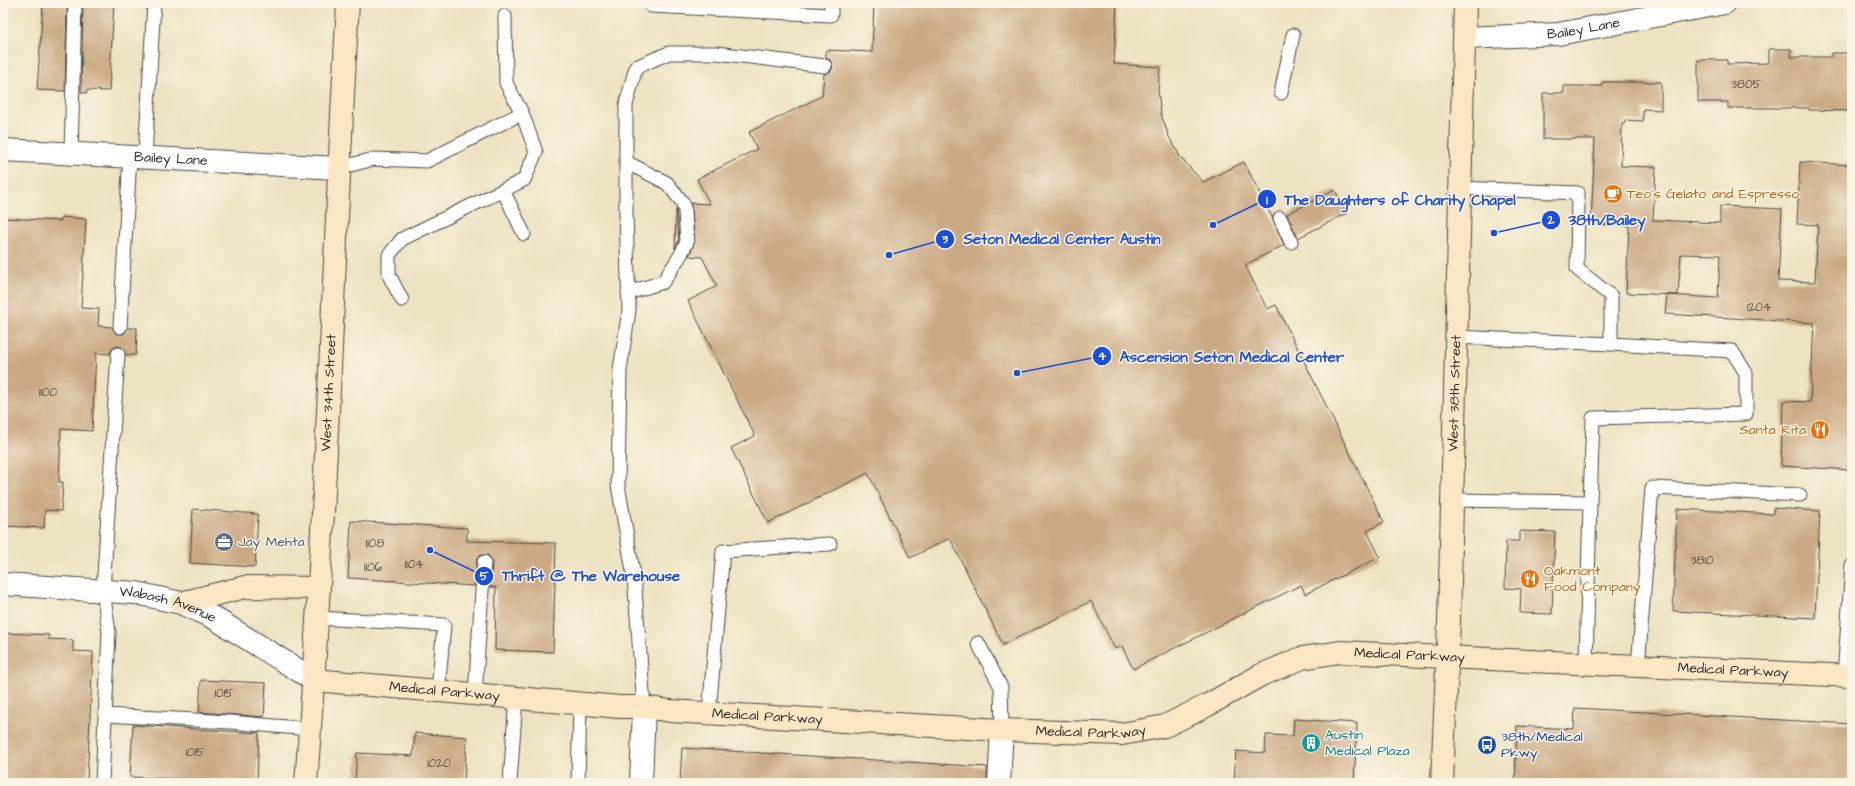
<svg xmlns="http://www.w3.org/2000/svg" width="1855" height="786" viewBox="0 0 1855 786" font-family="'Architects Daughter',sans-serif">
<style>
.building{fill:#caaa84}
.lines{fill:none;stroke-linecap:round;stroke-linejoin:round}
.lane-casing{stroke:#484642;stroke-width:15}
.street-casing{stroke:#484642;stroke-width:24}
.secondary-casing{stroke:#484642;stroke-width:24}
.lane{stroke:#fff;stroke-width:13}
.street{stroke:#fff;stroke-width:22}
.secondary{stroke:#fbe7c3;stroke-width:22}
.labels{text-anchor:middle;dominant-baseline:central;stroke-width:3;stroke-linejoin:round;paint-order:stroke}
.number-label{font-size:12px;fill:#534b41}
.street-label{font-size:14px;fill:#2b2b2b;stroke:#fcf5e5}
.food-label{font-size:14px;fill:#c56008;stroke:#fcf5e5;text-anchor:start}
.service-label{font-size:14px;fill:#4e5e75;stroke:#fcf5e5;text-anchor:start}
.culture-label{font-size:14px;fill:#0d838f;stroke:#fcf5e5;text-anchor:start}
.transit-label{font-size:14px;fill:#164399;stroke:#fcf5e5;text-anchor:start}
.leader{fill:none;stroke:#1d4ed8;stroke-width:1.5}
.callout-dot{fill:#1d4ed8;stroke:#fcf5e5;stroke-width:1.5}
.mark-label{font-size:12px;text-anchor:middle;font-weight:bold;fill:#fff}
.callout-label{font-size:15px;text-anchor:middle;font-weight:bold;fill:#1d4ed8;stroke:#fcf5e5;stroke-width:3;stroke-linejoin:round;paint-order:stroke}
</style>
<rect width="100%" height="100%" fill="#fcf5e5"/>
<filter id="ink" filterUnits="userSpaceOnUse"><feTurbulence type="fractalNoise" baseFrequency=".025" numOctaves="2"/><feDisplacementMap in="SourceGraphic" scale="8" xChannelSelector="R" yChannelSelector="G"/><feConvolveMatrix kernelMatrix="1 2 1 2 8 2 1 2 1" color-interpolation-filters="sRGB"/></filter>
<filter id="wash" filterUnits="userSpaceOnUse"><feTurbulence type="fractalNoise" baseFrequency=".012" numOctaves="4" result="noise"/><feDisplacementMap in="SourceGraphic" scale="16" xChannelSelector="R" yChannelSelector="G"/><feGaussianBlur stdDeviation="0.9" result="paint"/><feColorMatrix in="noise" values="0 0 0 0 0 0 0 0 0 0 0 0 0 0 0 0 0 1.4 0 .05"/><feComposite in="paint" operator="in"/></filter>
<g filter="url(#wash)">
<rect width="100%" height="100%" fill="#ede2c1"/>
<g id="blocks">
<path class="building" d="M 43,3 L 67,3 L 65,91 L 37,90 Z
M 83,3 L 114,3 L 109,91 L 87,90 L 87,93 L 81,92 Z
M 874,3 L 1117,3 L 1114,64 L 1160,67 L 1158,91 L 1161,114 L 1169,137 L 1181,158 L 1203,182 L 1244,162 L 1272,217 L 1284,245 L 1245,265 L 1267,309 L 1276,305 L 1384,522 L 1367,531 L 1380,557 L 1305,594 L 1301,585 L 1133,669 L 1122,646 L 1115,649 L 1091,601 L 1003,645 L 950,538 L 910,558 L 868,473 L 768,523 L 731,448 L 755,436 L 688,301 L 717,286 L 702,257 L 689,256 L 695,241 L 691,203 L 710,204 L 697,179 L 757,149 L 749,132 L 822,96 L 824,74 L 831,71 L 833,67 L 830,60 L 826,58 L 826,50 L 872,52 Z
M 1769,49 L 1791,49 L 1791,57 L 1831,57 L 1831,53 L 1852,53 L 1852,111 L 1809,110 L 1809,108 L 1728,108 L 1728,102 L 1698,102 L 1698,60 L 1727,60 L 1727,64 L 1769,63 Z
M 1603,82 L 1661,82 L 1661,110 L 1643,109 L 1643,121 L 1625,120 L 1625,123 L 1622,124 L 1621,166 L 1656,167 L 1653,220 L 1720,223 L 1720,206 L 1782,209 L 1778,281 L 1815,282 L 1818,225 L 1797,224 L 1800,162 L 1852,165 L 1852,470 L 1781,466 L 1783,401 L 1810,402 L 1814,323 L 1665,314 L 1667,295 L 1718,298 L 1720,255 L 1681,254 L 1678,295 L 1626,293 L 1629,226 L 1591,224 L 1595,139 L 1543,139 L 1543,93 L 1564,93 L 1564,86 L 1603,86 Z
M 1335,190 L 1347,213 L 1298,238 L 1287,214 Z
M 676,209 L 679,240 L 675,249 Z
M 61,217 L 86,219 L 81,308 L 99,309 L 98,326 L 112,327 L 116,334 L 124,334 L 128,328 L 137,328 L 136,355 L 126,355 L 123,348 L 118,346 L 112,349 L 110,354 L 96,353 L 92,431 L 61,429 L 59,482 L 63,482 L 61,511 L 45,510 L 44,528 L 4,526 L 5,522 L 3,522 L 3,218 L 61,221 Z
M 1773,508 L 1820,511 L 1815,618 L 1673,611 L 1677,509 L 1773,514 Z
M 193,509 L 258,514 L 255,567 L 190,563 Z
M 351,521 L 467,528 L 467,541 L 556,543 L 553,652 L 495,650 L 496,587 L 490,587 L 492,562 L 488,555 L 481,555 L 477,558 L 474,586 L 348,578 Z
M 1520,531 L 1555,532 L 1552,614 L 1520,613 L 1521,589 L 1505,588 L 1506,541 L 1520,541 Z
M 3,633 L 49,635 L 48,639 L 73,640 L 73,651 L 93,652 L 87,783 L 3,783 Z
M 201,680 L 266,683 L 264,717 L 199,712 Z
M 1575,708 L 1852,724 L 1852,783 L 1515,783 L 1517,726 L 1574,729 Z
M 1294,719 L 1357,723 L 1354,783 L 1234,783 L 1236,751 L 1265,753 L 1266,735 L 1293,736 Z
M 133,725 L 259,733 L 257,783 L 204,783 L 204,780 L 130,777 Z
M 415,733 L 467,737 L 464,783 L 355,783 L 357,753 L 413,756 Z
M 682,748 L 987,767 L 987,783 L 680,783 Z"/>
</g>
</g>
<g filter="url(#ink)">
<use href="#blocks" fill-opacity="0" stroke="#484642" stroke-width="1"/>
<g class="lines">
<defs>
<path id="lane" d="M 651,6 L 831,15 L 831,3
M 1281,93 L 1293,35
M 71,154 L 75,3
M 145,157 L 154,3
M 626,162 L 667,183 L 683,203 L 685,211 L 687,242 L 680,256 L 663,282 L 628,293
M 339,168 L 374,159 L 427,161 L 522,113
M 503,190 L 524,234
M 1280,218 L 1291,242
M 402,300 L 389,275 L 389,255 L 402,239 L 524,180 L 536,152 L 522,113 L 506,83 L 505,16
M 120,327 L 130,157
M 1456,337 L 1611,344
M 1452,500 L 1590,502 L 1593,418 L 1746,414 L 1746,373 L 1732,351 L 1611,344 L 1611,296 L 1577,269 L 1578,193 L 1460,188
M 317,618 L 444,625 L 438,691
M 978,643 L 1001,687 L 1002,730
M 1586,664 L 1590,502
M 1638,667 L 1652,488 L 1800,495
M 1844,676 L 1852,566
M 475,694 L 484,562
M 644,707 L 634,577 L 618,485 L 620,370 L 629,310 L 626,213 L 626,105 L 636,67 L 669,53 L 716,53 L 825,66
M 709,713 L 723,551 L 830,544
M 105,715 L 230,722 L 310,729
M 102,783 L 109,632 L 103,591 L 118,354
M 510,783 L 516,698
M 578,783 L 580,703"/>
<g id="street">
<path id="s1" d="M 1464,38 L 1558,34 L 1725,3"/>
<path id="s2" d="M 3,150 L 339,168"/>
<path id="s3" d="M 3,584 L 136,593 L 181,603 L 214,618 L 314,680"/>
<path d="M 641,783 L 644,707"/>
<path d="M 999,783 L 1002,730"/>
</g>
<g id="secondary">
<path d="M 181,603 L 245,587 L 319,588"/>
<path id="s4" d="M 314,680 L 620,707 L 644,707 L 670,711 L 1002,730 L 1122,734 L 1165,726 L 1206,706 L 1261,675 L 1302,658 L 1340,652 L 1852,676"/>
<path id="s5" d="M 306,783 C 326,523 333,263 348,3"/>
<path id="s6" d="M 1442,783 L 1449,621 L 1465,3"/>
</g>
</defs>
<use href="#lane" class="lane-casing"/>
<use href="#street" class="street-casing"/>
<use href="#secondary" class="secondary-casing"/>
<use href="#lane" class="lane"/>
<use href="#street" class="street"/>
<use href="#secondary" class="secondary"/>
</g>
</g>
<defs>
<symbol id="cafe-disc" viewBox="-11 -11 22 22"><circle r="9.5" fill="#e8710a" stroke="#fcf5e5"/><path d="M-5.5-4.5H6V0H3Q3 3.5 0 3.5H-2.5Q-5.5 3.5-5.5 0ZM3-3.2v2h1.7v-2ZM-6 4.5H4V6H-6Z" fill="#fff"/></symbol>
<symbol id="restaurant-disc" viewBox="-11 -11 22 22"><circle r="9.5" fill="#e8710a" stroke="#fcf5e5"/><path d="M-5-6h1v4h1v-4h1v4h1v-4h1v5L-1.5 .5V6h-2V.5L-5-1ZM5-6V6H3V1.5H1.5Q1.5-4 5-6Z" fill="#fff"/></symbol>
<symbol id="office-disc" viewBox="-11 -11 22 22"><circle r="9.5" fill="#5c6f8a" stroke="#fcf5e5"/><path d="M-6-3h4V-5.5h4V-3h4V5H-6ZM-1-4.5V-3h2v-1.5ZM-6 0V1H6V0Z" fill="#fff"/></symbol>
<symbol id="building-disc" viewBox="-11 -11 22 22"><circle r="9.5" fill="#0f9aa8" stroke="#fcf5e5"/><path d="M-4-6H4V6H1V3H-1V6H-4ZM-2.5-4.3h1.7v1.8h-1.7ZM.8-4.3h1.7v1.8H.8ZM-2.5-1h1.7V.8h-1.7ZM.8-1h1.7V.8H.8Z" fill="#fff"/></symbol>
<symbol id="bus-disc" viewBox="-11 -11 22 22"><circle r="9.5" fill="#1a4fb4" stroke="#fcf5e5"/><path d="M-5-6H5V4H4V6H2V4H-2V6H-4V4H-5ZM-3.5-4V0h7V-4ZM-3.5 1.2v1.5H-2V1.2ZM2 1.2v1.5H3.5V1.2Z" fill="#fff"/></symbol>
</defs>
<g fill-rule="evenodd">
<use href="#cafe-disc" x="1602" y="183" width="22" height="22"/>
<use href="#restaurant-disc" x="1809" y="419" width="22" height="22"/>
<use href="#office-disc" x="213" y="531" width="22" height="22"/>
<use href="#restaurant-disc" x="1519" y="568" width="22" height="22"/>
<use href="#building-disc" x="1300" y="732" width="22" height="22"/>
<use href="#bus-disc" x="1476" y="734" width="22" height="22"/>
</g>
<g class="labels">
<g class="number-label">
<text x="1746" y="84">3805</text>
<text x="1759" y="307">1204</text>
<text x="48" y="392">1100</text>
<text x="375" y="543">1108</text>
<text x="1702" y="560">3810</text>
<text x="414" y="564">1104</text>
<text x="373" y="567">1106</text>
<text x="224" y="693">1015</text>
<text x="195" y="752">1015</text>
<text x="439" y="763">1020</text>
</g>
<g class="street-label">
<text stroke="none"><textPath href="#s1" startOffset="120">Bailey Lane</textPath></text>
<text stroke="none"><textPath href="#s2" startOffset="168">Bailey Lane</textPath></text>
<text stroke="none"><textPath href="#s5" startOffset="391">West 34th Street</textPath></text>
<text stroke="none"><textPath href="#s6" startOffset="390">West 38th Street</textPath></text>
<text stroke="none"><textPath href="#s3" startOffset="167">Wabash Avenue</textPath></text>
<text stroke="none"><textPath href="#s4" startOffset="1115">Medical Parkway</textPath></text>
<text stroke="none"><textPath href="#s4" startOffset="1439">Medical Parkway</textPath></text>
<text stroke="none"><textPath href="#s4" startOffset="131">Medical Parkway</textPath></text>
<text stroke="none"><textPath href="#s4" startOffset="455">Medical Parkway</textPath></text>
<text stroke="none"><textPath href="#s4" startOffset="779">Medical Parkway</textPath></text>
</g>
<g class="food-label">
<text x="1627" y="194">Teo's Gelato and Espresso</text>
<text x="1806" y="430" text-anchor="end">Santa Rita</text>
<text x="1544" y="571">Oakmont<tspan x="1544" dy="16">Food Company</tspan></text>
</g>
<g class="service-label">
<text x="238" y="542">Jay Mehta</text>
</g>
<g class="culture-label">
<text x="1325" y="735">Austin<tspan x="1325" dy="16">Medical Plaza</tspan></text>
</g>
<g class="transit-label">
<text x="1501" y="737">38th/Medical<tspan x="1501" dy="16">Pkwy</tspan></text>
</g>
</g>
<path class="leader" d="M1213 225L1267 199M1494 233L1551 220M889 255L945 239M1017 373L1102 356M430 550L484 576"/>
<g class="callout-dot">
<circle cx="1213" cy="225" r="4"/>
<circle cx="1494" cy="233" r="4"/>
<circle cx="889" cy="255" r="4"/>
<circle cx="1017" cy="373" r="4"/>
<circle cx="430" cy="550" r="4"/>
<circle cx="1267" cy="199" r="10"/>
<circle cx="1551" cy="220" r="10"/>
<circle cx="945" cy="239" r="10"/>
<circle cx="1102" cy="356" r="10"/>
<circle cx="484" cy="576" r="10"/>
</g>
<g class="mark-label">
<text x="1267" y="204">1</text>
<text x="1551" y="224">2</text>
<text x="945" y="243">3</text>
<text x="1102" y="360">4</text>
<text x="484" y="580">5</text>
</g>
<g class="callout-label">
<text x="1400" y="205">The Daughters of Charity Chapel</text>
<text x="1607" y="225">38th/Bailey</text>
<text x="1062" y="244">Seton Medical Center Austin</text>
<text x="1232" y="362">Ascension Seton Medical Center</text>
<text x="591" y="581">Thrift @ The Warehouse</text>
</g>
<rect width="1855" height="786" fill="none" stroke="#fcf5e5" stroke-width="16"/>
</svg>
